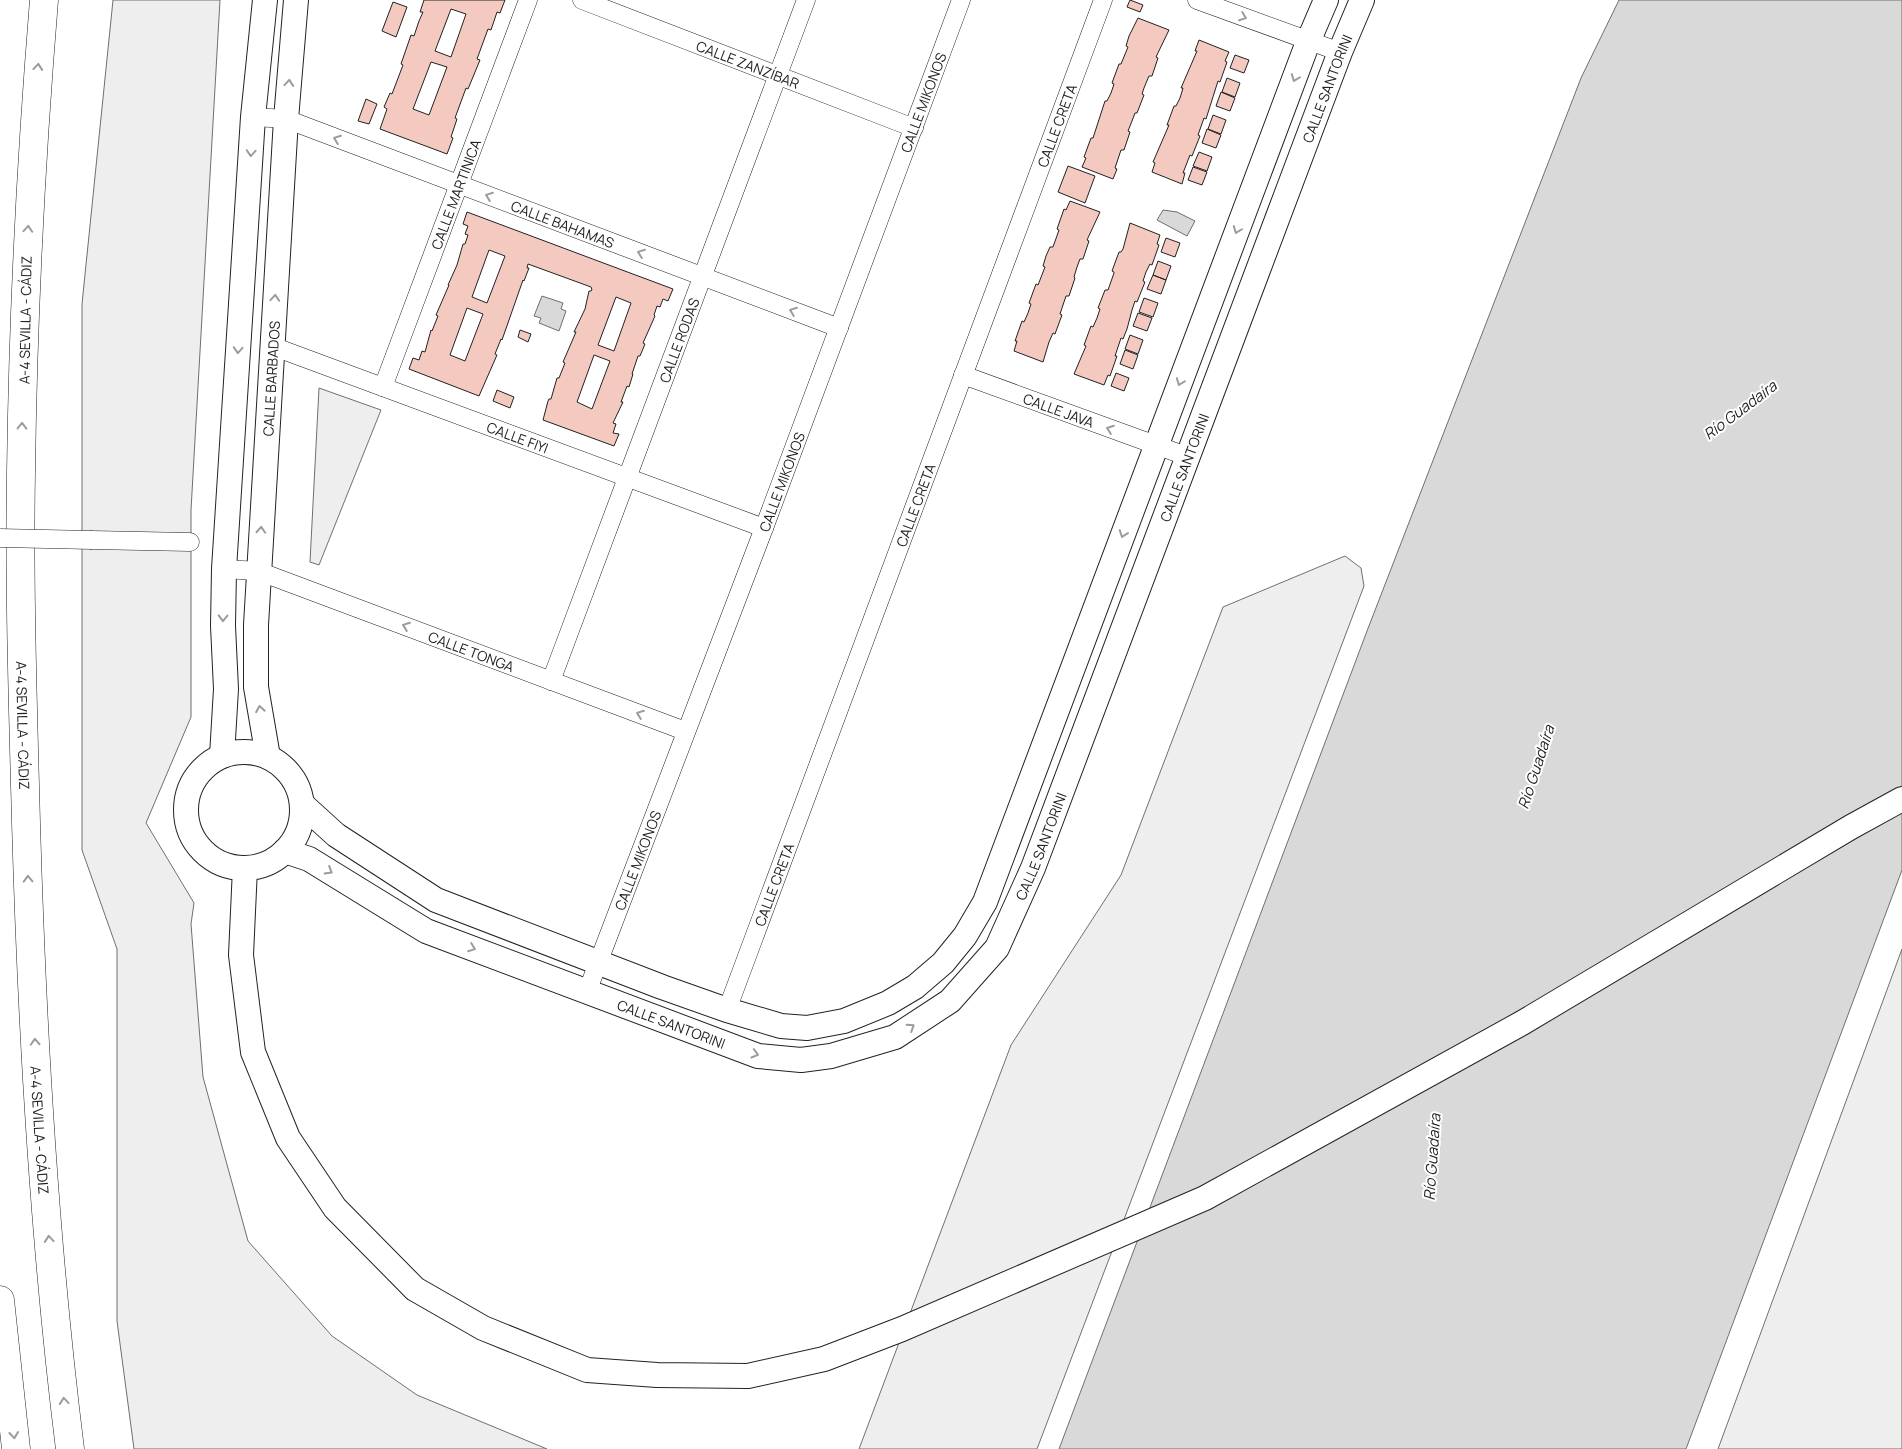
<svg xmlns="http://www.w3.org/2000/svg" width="1902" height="1449" viewBox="0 0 1902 1449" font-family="Manrope,sans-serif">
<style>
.green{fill:#eee;stroke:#6f6f6f}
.water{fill:#d9d9d9;stroke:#6f6f6f}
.building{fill:#f3c9c0;stroke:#222;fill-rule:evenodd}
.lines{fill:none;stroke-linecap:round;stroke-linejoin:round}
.street-casing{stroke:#222;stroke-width:19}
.secondary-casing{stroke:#222;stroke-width:26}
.highway-casing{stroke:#222;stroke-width:29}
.street{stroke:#fff;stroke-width:18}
.secondary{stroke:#fff;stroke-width:24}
.highway{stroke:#fff;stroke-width:28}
.street-bridge-casing{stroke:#222;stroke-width:19;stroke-linecap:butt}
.street-bridge{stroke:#fff;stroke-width:18}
.oneway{stroke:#9c9c9c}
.labels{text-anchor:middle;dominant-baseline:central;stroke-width:4;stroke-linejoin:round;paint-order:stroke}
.street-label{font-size:14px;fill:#222;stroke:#fff}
.water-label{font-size:15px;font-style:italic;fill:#222;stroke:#fff}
</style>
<rect width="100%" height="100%" fill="#fff"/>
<path class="green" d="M 113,0 L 220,0 L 191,510 L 191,717 L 146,823 L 194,903 L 191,924 L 203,1077 L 248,1241 L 332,1336 L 417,1395 L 547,1449 L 134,1449 L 117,1321 L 117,949 L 82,850 L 82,304 Z
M 319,388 L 381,410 L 319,565 L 310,562 Z
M 1345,556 L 1361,568 L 1364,586 L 1037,1449 L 859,1449 L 1011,1045 L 1121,875 L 1223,607 Z
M 1902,949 L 1902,1449 L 1718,1449 Z"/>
<path class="water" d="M 1619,0 L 1902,0 L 1902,870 L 1686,1449 L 1059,1449 L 1367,631 L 1581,78 Z
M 1163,210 L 1177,212 L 1195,221 L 1187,236 L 1157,220 Z
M 542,296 L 563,303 L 561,309 L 566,311 L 559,331 L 539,323 L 541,318 L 534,316 Z"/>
<path class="building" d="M 424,0 L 505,0 L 500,13 L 497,12 L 491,30 L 488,29 L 477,59 L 480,60 L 468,89 L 466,88 L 455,118 L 457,119 L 451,137 L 453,138 L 447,154 L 380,129 L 387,109 L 384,107 L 390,93 L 392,94 L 403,65 L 401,64 L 411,35 L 414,36 L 419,21 L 423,12 L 420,12 ZM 451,9 L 466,14 L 451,57 L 435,51 ZM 431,62 L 447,67 L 429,115 L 413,109 Z
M 1130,0 L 1143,5 L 1140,12 L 1127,7 Z
M 393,2 L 407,7 L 396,37 L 382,31 Z
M 1138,18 L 1169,30 L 1156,57 L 1158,58 L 1152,76 L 1149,76 L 1144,88 L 1142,94 L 1144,95 L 1137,113 L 1135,113 L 1132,121 L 1128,131 L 1130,132 L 1124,150 L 1121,150 L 1115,168 L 1117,169 L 1113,179 L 1082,167 L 1086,158 L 1084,157 L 1091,138 L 1093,138 L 1105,101 L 1107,101 L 1111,93 L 1114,84 L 1112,83 L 1119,64 L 1121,64 L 1128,47 L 1126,46 L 1129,36 Z
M 1199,40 L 1229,52 L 1225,61 L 1227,62 L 1220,82 L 1218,81 L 1206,119 L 1204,118 L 1198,135 L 1200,136 L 1192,156 L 1190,155 L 1183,173 L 1185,173 L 1182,184 L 1152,172 L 1155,163 L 1153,162 L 1169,125 L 1167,125 L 1174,106 L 1176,106 L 1180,98 L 1183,88 L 1181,88 L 1197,51 L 1195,51 Z
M 1235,55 L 1249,60 L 1244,73 L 1230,68 Z
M 1227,78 L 1240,83 L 1235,97 L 1222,92 Z
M 1221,92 L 1235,98 L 1230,111 L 1216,106 Z
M 366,99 L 377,104 L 369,124 L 358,121 Z
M 1213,115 L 1226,120 L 1221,134 L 1208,129 Z
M 1207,129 L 1221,135 L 1216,148 L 1202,143 Z
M 1199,152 L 1212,157 L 1207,171 L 1193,166 Z
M 1068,166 L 1095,176 L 1085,203 L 1058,192 Z
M 1193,167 L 1207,172 L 1202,185 L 1188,180 Z
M 1070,201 L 1100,212 L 1087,240 L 1089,241 L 1083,259 L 1080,259 L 1077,267 L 1074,277 L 1075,278 L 1069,296 L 1066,296 L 1060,314 L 1062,315 L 1055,334 L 1053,333 L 1049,342 L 1043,362 L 1014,351 L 1017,341 L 1015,341 L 1022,321 L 1024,322 L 1028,313 L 1031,304 L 1029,303 L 1036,284 L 1038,285 L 1045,267 L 1043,266 L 1046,256 L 1050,247 L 1053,247 L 1059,230 L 1057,229 L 1064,209 L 1066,210 Z
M 467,212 L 673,289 L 668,301 L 663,299 L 660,307 L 657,306 L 654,315 L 655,316 L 643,343 L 645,344 L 640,356 L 638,356 L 632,374 L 633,374 L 629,387 L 627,386 L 621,402 L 623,402 L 613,423 L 616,424 L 613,433 L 619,434 L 614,446 L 543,420 L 548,401 L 549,399 L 551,399 L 557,378 L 559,378 L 565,363 L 563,362 L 576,332 L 574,332 L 585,309 L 589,291 L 591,291 L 592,290 L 591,287 L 528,264 L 527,268 L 529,268 L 524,281 L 523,280 L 502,340 L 501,339 L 495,354 L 497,355 L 479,396 L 409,369 L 413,358 L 419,360 L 422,351 L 425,352 L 431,330 L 432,331 L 438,316 L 436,315 L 449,285 L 448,285 L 457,265 L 463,244 L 465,244 L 468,235 L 465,234 L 468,226 L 463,224 ZM 489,250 L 505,256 L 487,303 L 472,297 ZM 616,297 L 631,303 L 614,351 L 598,345 ZM 467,308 L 483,314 L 465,361 L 450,355 ZM 594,355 L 610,361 L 592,409 L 577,402 Z
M 1130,223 L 1160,235 L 1157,244 L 1159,245 L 1152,265 L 1150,264 L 1146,272 L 1143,281 L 1145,282 L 1137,302 L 1135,301 L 1132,310 L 1127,329 L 1123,339 L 1121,338 L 1115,356 L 1117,356 L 1110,376 L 1108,375 L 1104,385 L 1074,374 L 1086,346 L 1084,345 L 1091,326 L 1093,327 L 1097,318 L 1100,309 L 1098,308 L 1105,290 L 1108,290 L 1114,273 L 1114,272 L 1112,271 L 1119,252 L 1121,252 L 1123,249 Z
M 1166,238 L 1180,243 L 1175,257 L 1161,252 Z
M 1158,261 L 1171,266 L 1166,280 L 1153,275 Z
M 1153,275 L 1166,280 L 1161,294 L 1147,289 Z
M 1144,298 L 1158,303 L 1153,317 L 1139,312 Z
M 1138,313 L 1152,318 L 1147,331 L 1133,326 Z
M 520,330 L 531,334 L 528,342 L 518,337 Z
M 1130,335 L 1143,340 L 1138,354 L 1125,349 Z
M 1125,350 L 1138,355 L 1133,369 L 1120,364 Z
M 1116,373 L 1129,378 L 1124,391 L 1111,386 Z
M 497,390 L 514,397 L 510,408 L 493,401 Z"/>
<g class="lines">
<defs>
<g id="street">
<path id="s1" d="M 582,0 L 914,128"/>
<path d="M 1197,0 L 1340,52"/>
<path id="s2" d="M 253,117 L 286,119 L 839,328"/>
<path id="s3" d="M 272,346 L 764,528"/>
<path id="s4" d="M 963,375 L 1186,456"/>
<path id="s5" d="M 383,387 L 528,0"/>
<path d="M 92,540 L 190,542"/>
<path id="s6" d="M 224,569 L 258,571 L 685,731"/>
<path id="s7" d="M 551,681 L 806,0"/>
<path id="s8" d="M 587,992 L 764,528 L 961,0"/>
<path id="s9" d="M 727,1010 L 1103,0"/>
</g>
<g id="secondary">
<circle cx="244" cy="810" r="58"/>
<path d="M 222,756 L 226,689 L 223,626 L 224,569 L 253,117 L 265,0"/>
<path id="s10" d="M 268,757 L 256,687 L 256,625 L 286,119 L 296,0"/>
<path d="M 303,805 L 336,835 L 436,900 L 662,987 L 727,1010 L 781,1026 L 807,1028 L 844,1021 L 888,1003 L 915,987 L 943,963 L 965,936 L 985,902 L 1308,42 L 1326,0"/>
<path id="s11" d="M 285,851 L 309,859 L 426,931 L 758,1056 L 801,1060 L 831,1056 L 895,1037 L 950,1001 L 997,948 L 1033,868 L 1340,52 L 1362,0"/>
<path d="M 245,868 L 241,955 L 253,1052 L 288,1138 L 335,1208 L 415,1289 L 483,1328 L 587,1370 L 657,1375 L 748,1376 L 824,1359 L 902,1329 L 1205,1198 L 1522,1023 L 1851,827 L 1902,799"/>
</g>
<g id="highway">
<path id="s12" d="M 44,0 C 31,158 23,315 21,473 C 19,590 23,707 26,823 C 32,1032 44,1242 70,1449"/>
<path d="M 0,1300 L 16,1449"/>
</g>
</defs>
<use href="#street" class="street-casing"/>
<use href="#secondary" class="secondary-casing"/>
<use href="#highway" class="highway-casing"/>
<use href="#street" class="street"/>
<use href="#secondary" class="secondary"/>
<use href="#highway" class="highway"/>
<defs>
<path id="street-bridge" d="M 0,538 L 92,540"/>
</defs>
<use href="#street-bridge" class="street-bridge-casing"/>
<use href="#street-bridge" class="street-bridge"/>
</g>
<defs><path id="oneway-chevron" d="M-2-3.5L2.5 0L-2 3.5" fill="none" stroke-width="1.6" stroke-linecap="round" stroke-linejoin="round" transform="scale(1.25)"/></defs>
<g class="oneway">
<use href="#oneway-chevron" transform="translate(1243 17) rotate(21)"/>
<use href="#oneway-chevron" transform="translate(38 67) rotate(-85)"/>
<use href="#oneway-chevron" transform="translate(1295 78) rotate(111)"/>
<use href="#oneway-chevron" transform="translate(289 83) rotate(-85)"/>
<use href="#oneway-chevron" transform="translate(337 139) rotate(-159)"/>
<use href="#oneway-chevron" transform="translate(251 153) rotate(94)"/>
<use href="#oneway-chevron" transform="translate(489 196) rotate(-159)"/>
<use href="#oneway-chevron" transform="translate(28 229) rotate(-86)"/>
<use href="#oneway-chevron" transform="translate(1237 230) rotate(111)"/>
<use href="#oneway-chevron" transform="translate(641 253) rotate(-159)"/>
<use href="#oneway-chevron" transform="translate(275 298) rotate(-86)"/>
<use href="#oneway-chevron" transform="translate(793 311) rotate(-159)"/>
<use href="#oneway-chevron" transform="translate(238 350) rotate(94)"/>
<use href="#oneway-chevron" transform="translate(1180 382) rotate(111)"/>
<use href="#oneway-chevron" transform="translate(22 426) rotate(-89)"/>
<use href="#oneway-chevron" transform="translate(1110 429) rotate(-160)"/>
<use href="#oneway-chevron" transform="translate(261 530) rotate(-87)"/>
<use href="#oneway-chevron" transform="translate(1123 534) rotate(110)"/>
<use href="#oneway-chevron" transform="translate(223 618) rotate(91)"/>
<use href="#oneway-chevron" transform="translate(406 626) rotate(-159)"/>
<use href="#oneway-chevron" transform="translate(260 709) rotate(-100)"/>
<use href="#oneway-chevron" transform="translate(640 714) rotate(-159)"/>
<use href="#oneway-chevron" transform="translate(329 871) rotate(31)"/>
<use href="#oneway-chevron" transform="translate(28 879) rotate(-92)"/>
<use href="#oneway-chevron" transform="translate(472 948) rotate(21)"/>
<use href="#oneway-chevron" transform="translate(911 1027) rotate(-33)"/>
<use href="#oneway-chevron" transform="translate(35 1042) rotate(-93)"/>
<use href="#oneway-chevron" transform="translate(755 1054) rotate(16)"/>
<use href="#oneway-chevron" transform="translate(49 1239) rotate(-95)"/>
<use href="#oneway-chevron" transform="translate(64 1401) rotate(-95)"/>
<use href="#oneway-chevron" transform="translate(14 1435) rotate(84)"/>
</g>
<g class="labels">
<g class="street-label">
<text stroke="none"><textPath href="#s1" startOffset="178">CALLE ZANZÍBAR</textPath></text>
<text stroke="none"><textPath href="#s11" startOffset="1715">CALLE SANTORINI</textPath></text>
<text stroke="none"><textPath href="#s8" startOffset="951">CALLE MIKONOS</textPath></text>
<text stroke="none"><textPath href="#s9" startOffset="944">CALLE CRETA</textPath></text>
<text stroke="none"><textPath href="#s5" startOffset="206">CALLE MARTINICA</textPath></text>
<text stroke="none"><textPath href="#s2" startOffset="329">CALLE BAHAMAS</textPath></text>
<text transform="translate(25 320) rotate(-89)">A-4 SEVILLA - CÁDIZ</text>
<text stroke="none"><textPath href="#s7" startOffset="364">CALLE RODAS</textPath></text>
<text stroke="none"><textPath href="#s10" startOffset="380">CALLE BARBADOS</textPath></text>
<text stroke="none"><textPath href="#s4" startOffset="102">CALLE JAVA</textPath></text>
<text stroke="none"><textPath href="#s3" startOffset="262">CALLE FIYI</textPath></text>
<text stroke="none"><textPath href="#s11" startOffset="1310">CALLE SANTORINI</textPath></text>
<text stroke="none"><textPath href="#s8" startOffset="546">CALLE MIKONOS</textPath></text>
<text stroke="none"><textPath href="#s9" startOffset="539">CALLE CRETA</textPath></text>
<text stroke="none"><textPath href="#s6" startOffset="262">CALLE TONGA</textPath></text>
<text stroke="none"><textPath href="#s12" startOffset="726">A-4 SEVILLA - CÁDIZ</textPath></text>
<text stroke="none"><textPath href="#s11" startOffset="905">CALLE SANTORINI</textPath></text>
<text stroke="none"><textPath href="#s8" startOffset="141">CALLE MIKONOS</textPath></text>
<text stroke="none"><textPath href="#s9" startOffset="134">CALLE CRETA</textPath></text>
<text stroke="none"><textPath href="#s11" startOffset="425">CALLE SANTORINI</textPath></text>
<text stroke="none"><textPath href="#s12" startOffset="1131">A-4 SEVILLA - CÁDIZ</textPath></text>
</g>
<g class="water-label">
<text transform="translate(1740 410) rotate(-37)">Río Guadaíra</text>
<text transform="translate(1536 767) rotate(-72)">Río Guadaíra</text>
<text transform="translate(1432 1157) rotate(-86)">Río Guadaíra</text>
</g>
</g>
</svg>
